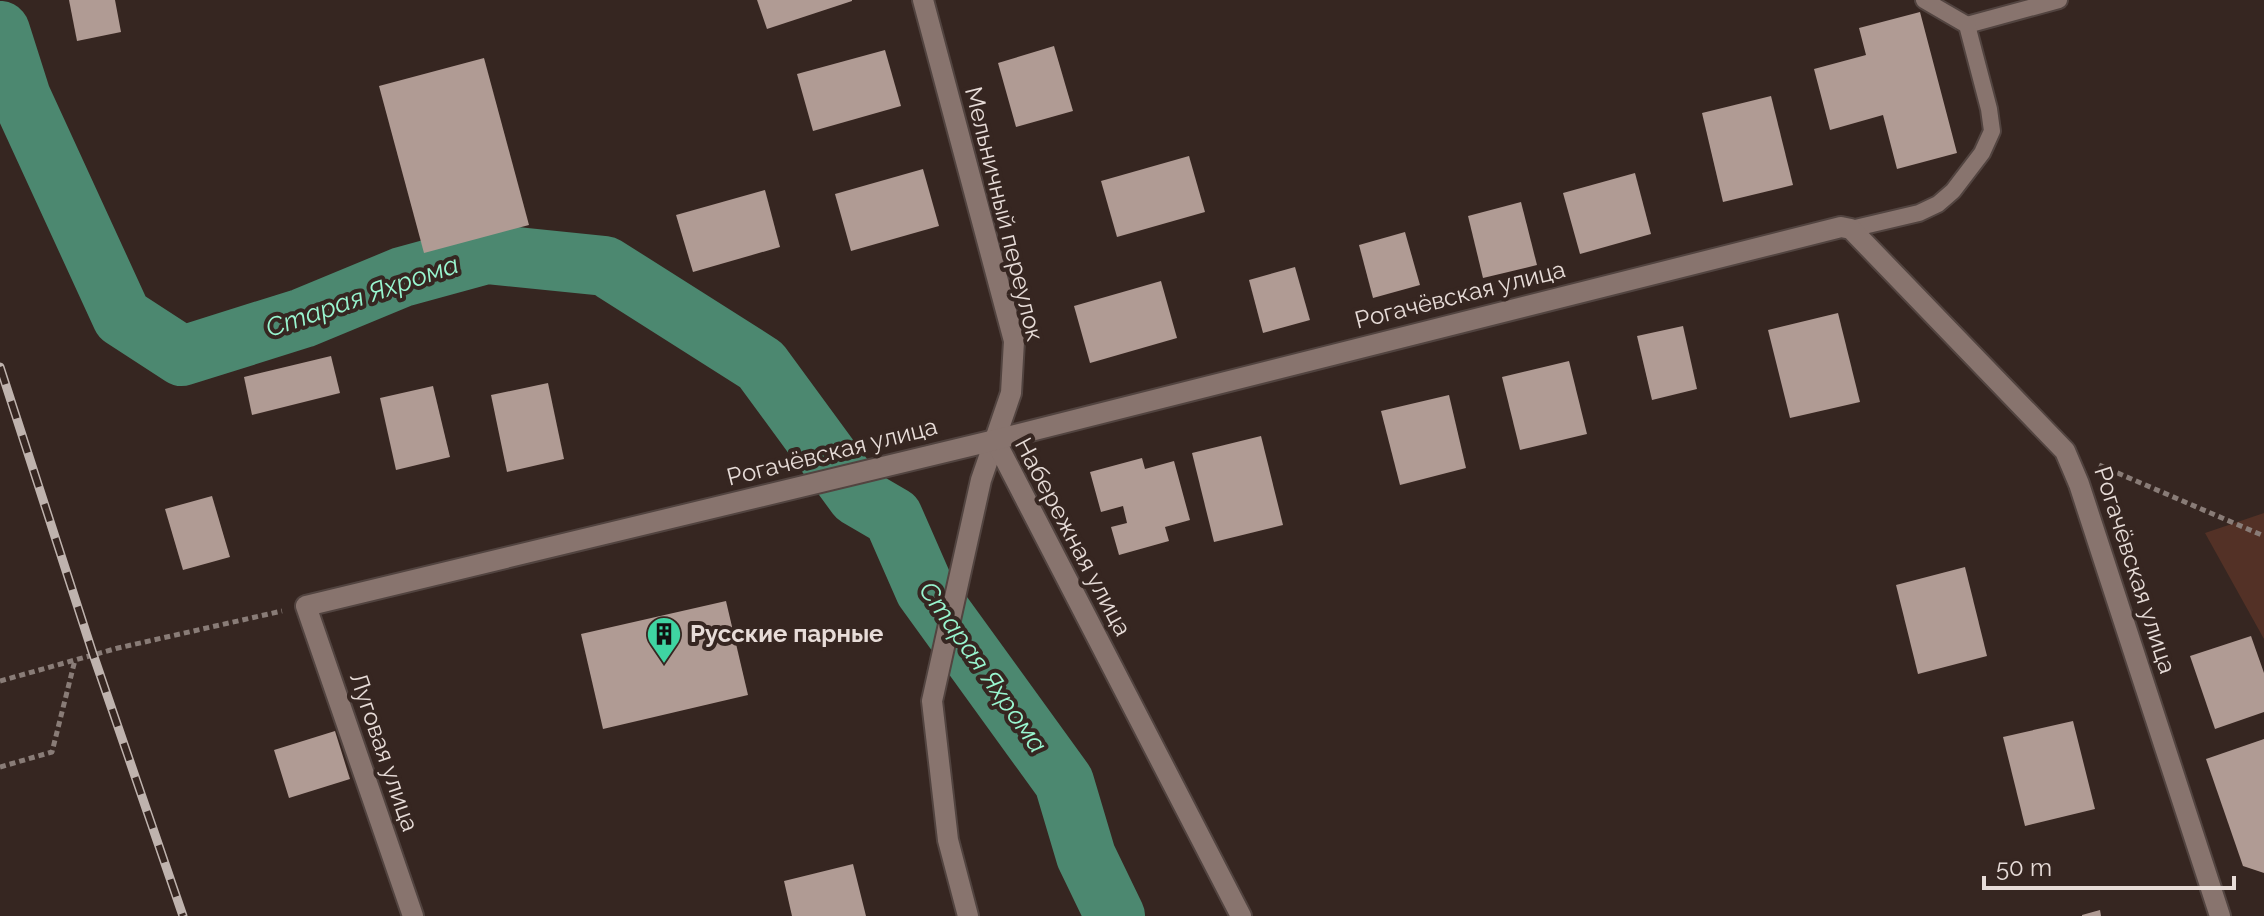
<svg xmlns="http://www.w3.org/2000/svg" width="2264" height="916" font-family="Raleway,sans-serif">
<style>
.green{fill:#533126}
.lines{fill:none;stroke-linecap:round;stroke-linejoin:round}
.river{stroke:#4c8870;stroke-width:60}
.building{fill:#b09b94}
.service-casing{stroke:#524440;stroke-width:20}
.minor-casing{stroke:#524440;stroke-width:24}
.path{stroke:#897c77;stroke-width:5;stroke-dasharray:6 4;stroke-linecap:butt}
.service{stroke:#88746e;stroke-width:16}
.minor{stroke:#88746e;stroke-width:20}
.rail-casing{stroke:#bfb3ae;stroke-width:9}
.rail{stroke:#362621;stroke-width:6;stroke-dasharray:18;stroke-linecap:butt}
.labels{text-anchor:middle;stroke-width:8;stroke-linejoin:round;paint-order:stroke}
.street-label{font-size:24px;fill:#e7dcd8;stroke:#362621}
.poi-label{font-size:24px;font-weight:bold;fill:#e7dcd8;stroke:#362621;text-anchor:start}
.water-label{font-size:26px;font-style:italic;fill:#99f6d0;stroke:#362621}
</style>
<rect width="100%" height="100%" fill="#362621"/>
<path class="green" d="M2264 513V639L2205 533Z"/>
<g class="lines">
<path class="river" d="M0 31 21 97 122 317 182 356 303 318 402 277 486 254 605 266 761 365 857 496 893 517 925 590 1064 782 1086 856 1115 916"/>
</g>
<g class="building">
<path d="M69 0H115L121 32 77 41Z"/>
<path d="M757 0H852V1L767 29Z"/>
<path d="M1920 12 1957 153 1897 169 1883 115 1830 130 1814 69 1866 55 1859 28Z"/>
<path d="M1054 46 1073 111 1016 127 998 63Z"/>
<path d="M885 50 901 106 813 131 797 74Z"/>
<path d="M484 58 529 225 424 253 379 86Z"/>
<path d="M1771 96 1793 185 1723 202 1702 113Z"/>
<path d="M1189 156 1205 212 1117 237 1101 181Z"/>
<path d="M923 169 939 226 851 251 835 194Z"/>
<path d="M1635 173 1651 234 1580 254 1563 193Z"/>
<path d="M765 190 780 247 693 272 676 215Z"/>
<path d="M1521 202 1537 265 1483 278 1468 216Z"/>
<path d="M1405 232 1420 285 1373 298 1359 245Z"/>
<path d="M1295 267 1310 320 1263 333 1249 280Z"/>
<path d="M1161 281 1177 338 1090 363 1074 306Z"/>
<path d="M1838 313 1860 402 1790 418 1768 330Z"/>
<path d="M1683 326 1697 389 1652 400 1637 336Z"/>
<path d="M331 356 340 393 252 415 244 377Z"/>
<path d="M1569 361 1587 434 1520 450 1502 377Z"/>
<path d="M548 383 564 459 507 472 491 395Z"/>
<path d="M433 386 450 457 396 470 380 398Z"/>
<path d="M1449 395 1466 468 1400 485 1381 411Z"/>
<path d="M1261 436 1283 525 1214 542 1192 453Z"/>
<path d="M1142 458 1145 469 1174 461 1190 520 1165 527 1169 541 1119 555 1111 527 1127 523 1123 506 1101 512 1090 472Z"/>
<path d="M212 496 230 557 183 570 165 509Z"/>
<path d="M1965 567 1987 656 1918 674 1896 585Z"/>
<path d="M726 601 748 695 603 729 581 634Z"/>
<path d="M2251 636 2264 673V712L2215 729 2190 656Z"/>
<path d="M2073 721 2095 809 2025 826 2003 737Z"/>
<path d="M335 731 350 779 289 798 274 750Z"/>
<path d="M2264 739V873L2243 866 2206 759Z"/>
<path d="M853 864 866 916H792L784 881Z"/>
<path d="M2100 910 2101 916H2082V915Z"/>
</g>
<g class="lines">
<g class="service-casing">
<g id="service">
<path d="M1967 25 2059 0"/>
<path d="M1851 229 1919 213 1938 204 1953 191 1982 153 1992 131 1989 109 1967 25 1924 0"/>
</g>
</g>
<g class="minor-casing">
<g id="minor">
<path d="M923 0 1014 341 1011 393 981 480 932 701 948 840 968 916"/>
<path d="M995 440 1241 916"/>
<path d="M413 916 306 606 995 440 1841 227 1851 229 2065 451 2079 484 2220 916"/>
</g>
</g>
<g class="path">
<path d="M2099 465 2264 536"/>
<path d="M0 681 118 648 282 611"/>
<path d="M0 767 52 752 75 660"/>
</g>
<use href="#service" class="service"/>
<use href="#minor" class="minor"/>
<g class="rail-casing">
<path id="rail" d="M0 367 93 654 183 916"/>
</g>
<use href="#rail" class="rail"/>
</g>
<defs>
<g id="building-pin" transform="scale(1.8)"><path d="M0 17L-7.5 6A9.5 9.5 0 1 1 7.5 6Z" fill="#3fd4a2" stroke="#362621"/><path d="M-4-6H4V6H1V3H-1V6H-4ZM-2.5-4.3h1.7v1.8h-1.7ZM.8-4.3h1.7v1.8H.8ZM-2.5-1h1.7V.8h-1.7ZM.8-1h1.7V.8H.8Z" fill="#111"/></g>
</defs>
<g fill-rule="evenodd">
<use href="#building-pin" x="664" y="634"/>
</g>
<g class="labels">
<g class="street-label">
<text transform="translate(1004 214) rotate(76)" y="8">Мельничный переулок</text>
<text transform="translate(1460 295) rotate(-14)" y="8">Рогачёвская улица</text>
<text transform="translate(832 452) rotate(-14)" y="8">Рогачёвская улица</text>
<text transform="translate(1073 537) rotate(62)" y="8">Набережная улица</text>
<text transform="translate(2135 570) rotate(72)" y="8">Рогачёвская улица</text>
<text transform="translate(384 752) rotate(71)" y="8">Луговая улица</text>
</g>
<g class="poi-label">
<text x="690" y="642">Русские парные</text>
</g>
<g class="water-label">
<text transform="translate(362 296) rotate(-19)" y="9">Старая Яхрома</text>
<text transform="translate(983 667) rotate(55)" y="9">Старая Яхрома</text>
</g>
</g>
<path d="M1984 876v12h250v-12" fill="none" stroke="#e7dcd8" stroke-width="4"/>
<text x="1996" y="876" font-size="24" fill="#e7dcd8" stroke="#362621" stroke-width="6" paint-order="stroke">50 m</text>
</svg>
